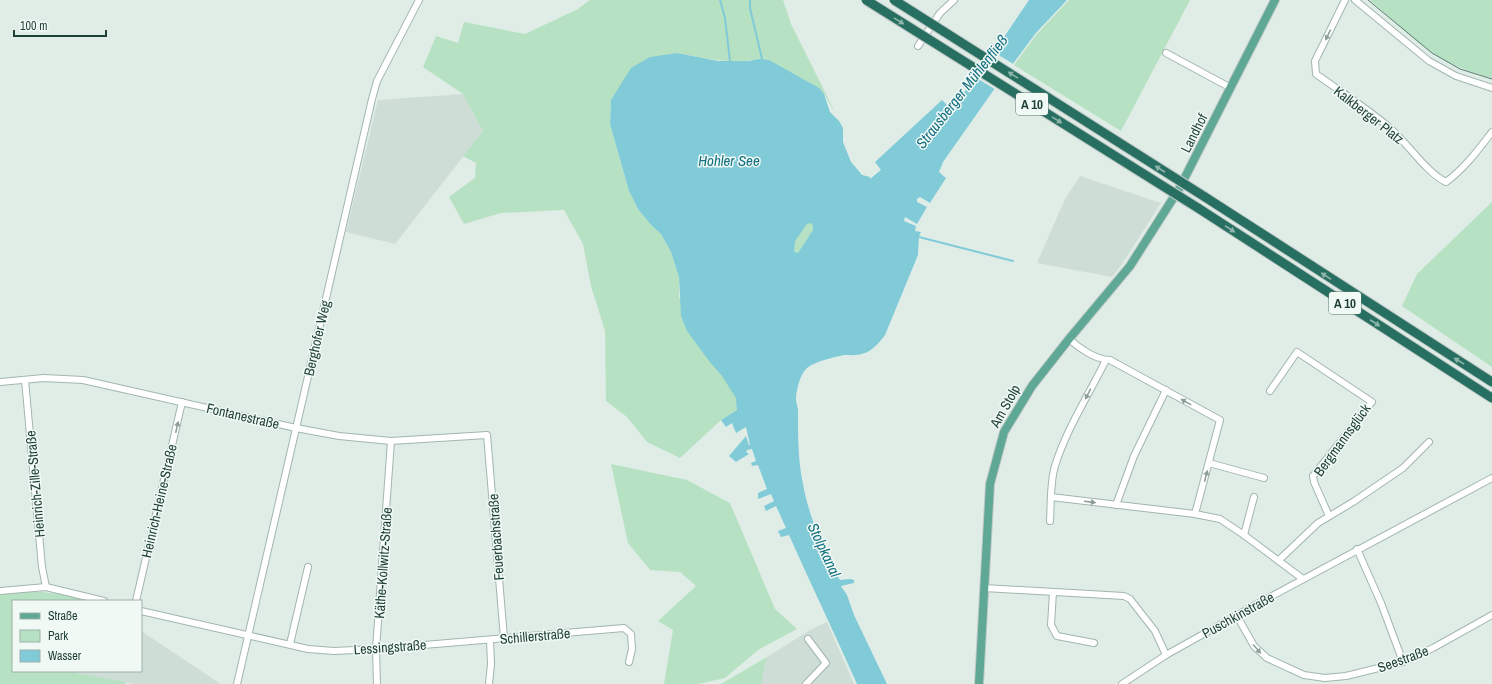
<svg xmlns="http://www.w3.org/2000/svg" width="1492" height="684" font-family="'Archivo Narrow',sans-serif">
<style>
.built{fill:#ceddd6}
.green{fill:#b6e1c2}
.water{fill:#81cbd9;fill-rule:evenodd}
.pier{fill:#e0ede7}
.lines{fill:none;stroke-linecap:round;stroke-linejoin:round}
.stream{stroke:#81cbd9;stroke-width:2}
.minor-casing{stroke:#a2b5af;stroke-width:8}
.major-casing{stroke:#c0c9c7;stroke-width:10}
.highway-casing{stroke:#c0c9c7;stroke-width:11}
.minor{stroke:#fff;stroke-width:6}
.major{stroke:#5fa895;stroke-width:8}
.highway{stroke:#276f60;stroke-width:9}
.tram{stroke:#597b72;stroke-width:1}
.highway-bridge-casing{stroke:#c0c9c7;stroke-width:11;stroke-linecap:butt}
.highway-bridge{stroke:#276f60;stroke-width:9}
.oneway{fill:#8cb4aa}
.oneway2{fill:#8e9f9b}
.labels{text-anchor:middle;stroke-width:3;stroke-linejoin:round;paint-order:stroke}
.shield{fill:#f1f9f5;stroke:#5d7770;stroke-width:1}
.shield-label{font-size:13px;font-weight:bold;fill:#1e3f37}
.street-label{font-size:14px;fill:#1e3f37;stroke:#f1f9f5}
.water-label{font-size:15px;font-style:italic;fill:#126f82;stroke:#f1f9f5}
</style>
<rect width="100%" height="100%" fill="#e0ede7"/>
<g class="built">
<path d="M463 94 483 131 395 244 346 232 378 100Z"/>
<path d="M1080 176 1161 203 1122 264 1112 277 1037 263 1065 199Z"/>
<path d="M827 622 854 684H761L767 657 810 630Z"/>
<path d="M141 631 221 684H133L75 673 76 671H141Z"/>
</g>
<g class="green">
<path d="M590 0H783L791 24 836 114 824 94 759 59C731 65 704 58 677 53L621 85 611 100 610 124 629 191 638 209 651 225 661 234 671 252 679 277V297L699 347 722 376 736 318 851 162 862 175 869 177 737 410 721 420 680 458 647 442 627 417 606 401 605 331 591 286 583 244 564 210 501 213 464 224 449 197 475 178 476 163 463 156 483 131 463 94 423 67 436 36 458 43 464 22 525 34 578 9Z"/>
<path d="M1069 0H1190L1121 131 1014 65 1036 35Z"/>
<path d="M1370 0H1492V78C1474 73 1453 66 1437 56 1413 40 1392 19 1370 0Z"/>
<path d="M1492 202V367L1402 306 1417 274Z"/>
<path d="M611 464 687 480 730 503 775 609 797 629 758 650 725 678 698 684H664L673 630 658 621 696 586 680 572 650 570 628 543Z"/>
<path d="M16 591C42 591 66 594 92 601H13V671H76V673L125 682V684H0V593Z"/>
<path d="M767 657 761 684H721Z"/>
</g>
<path class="water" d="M1029 0H1067L1035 34 993 91 943 162 939 172 946 178 930 203 920 197 917 199V202L927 207 917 224 905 217 904 221 916 226 915 231 921 232 919 236 918 255 885 335C880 342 873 350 865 353 858 356 851 355 844 355 834 357 814 362 807 368 800 374 796 391 796 399 796 403 798 407 798 411 798 436 798 460 803 484 808 513 824 555 840 580L850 579 854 580V583L841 586 847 595 854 615 887 684H857C835 634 811 585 789 535L781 537 778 531 786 528 776 506 766 511 764 506 774 501 771 494 758 499V493L767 489 758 465 752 466 751 463 756 461 752 449 747 450 746 452 749 454 736 462 729 456 746 436 749 445H750L746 427 736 433 732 423 726 427 721 420 737 410 736 398 722 376 709 361 687 331 681 316 679 277 671 252 661 234 651 225 638 209 629 191 610 124 611 100 631 68 650 57 677 53 718 61H748L759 59 769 60 819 88 824 94 830 112 839 121 843 128V142L851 162 862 175 870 177V179L881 170 875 162 942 100 950 108 975 80ZM811 223 813 225V230L798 253 794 252 795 241 807 224Z"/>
<path class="pier" d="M992 51 1015 65 996 90 975 77Z"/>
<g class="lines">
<g class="stream">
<path d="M720 0 725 18 730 61"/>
<path d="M750 0V8L762 59"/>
<path d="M919 237 1013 261"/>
</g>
<g class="minor-casing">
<g id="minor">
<path d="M1345 0 1315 61 1316 74C1341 92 1367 108 1391 129 1407 143 1428 174 1446 182 1465 168 1478 150 1492 132"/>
<path d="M1355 0 1429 61 1456 76 1492 88"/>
<path d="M918 46 940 13 954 0"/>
<path d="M1166 53 1231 88"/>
<path d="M1069 339C1079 348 1096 360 1110 360L1220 420 1195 514"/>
<path d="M25 380 42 567 46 587"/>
<path d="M0 382 44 378 83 380 296 428 339 436 391 441 487 435 504 638"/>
<path d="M1270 391 1297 352 1372 402 1313 476 1314 482 1329 516"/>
<path d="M1209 463 1264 478"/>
<path d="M1051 497 1195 514 1220 519 1244 535 1303 579"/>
<path d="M1116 505 1134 456 1166 390"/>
<path d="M1050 521C1051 504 1050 482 1055 466 1066 430 1089 394 1106 360"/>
<path d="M1244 535 1254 497"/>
<path d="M1357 549 1381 603 1403 662"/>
<path d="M1279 560 1318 523 1353 502 1403 468 1429 442"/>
<path d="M984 588 1124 596 1130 599 1155 631 1166 655"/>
<path d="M0 591 46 587 104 601"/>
<path d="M1053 592 1051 625 1057 636 1094 643"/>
<path d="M136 601 182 402"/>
<path d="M141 611 308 649 334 651 376 649 624 628 631 634 632 649 629 662"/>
<path d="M1237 616 1254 646 1267 658 1304 675 1325 678 1346 676 1403 662 1433 648 1492 615"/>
<path d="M290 644 308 567"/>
<path d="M237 684 372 99 377 81 419 0"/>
<path d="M377 684 376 649 391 441"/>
<path d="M489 684 491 664 490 640"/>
<path d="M806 684 826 663 808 639"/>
<path d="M1122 684 1166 655 1257 604 1492 478"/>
</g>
</g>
<g class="major-casing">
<path id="major" d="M979 684 990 484 1004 432 1032 386 1069 339 1130 266 1179 189 1275 0"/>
</g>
<g class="highway-casing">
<g id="highway">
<path d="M1205 197 1492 382"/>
<path d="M1198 208 1492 398"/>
</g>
</g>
<use href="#minor" class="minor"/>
<use href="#major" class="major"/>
<use href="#highway" class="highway"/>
<path class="tram" d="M1368 0 1432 53 1460 69 1492 79"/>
<g class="highway-bridge-casing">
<g id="highway-bridge">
<path d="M866 0 1198 208"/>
<path d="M894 0 1205 197"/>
</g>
</g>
<use href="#highway-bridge" class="highway-bridge"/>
</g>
<defs><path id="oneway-solid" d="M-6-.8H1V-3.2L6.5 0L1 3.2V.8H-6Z"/></defs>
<g class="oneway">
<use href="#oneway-solid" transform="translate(899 21) rotate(32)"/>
<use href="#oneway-solid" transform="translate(1013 75) rotate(-148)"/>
<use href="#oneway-solid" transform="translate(1057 120) rotate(32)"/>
<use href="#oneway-solid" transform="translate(1160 169) rotate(-147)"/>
<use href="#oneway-solid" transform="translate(1230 229) rotate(33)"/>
<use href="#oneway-solid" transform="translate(1326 276) rotate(-147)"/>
<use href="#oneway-solid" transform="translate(1375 323) rotate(33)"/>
<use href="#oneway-solid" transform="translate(1459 361) rotate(-148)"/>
</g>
<g class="oneway2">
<use href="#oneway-solid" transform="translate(1328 35) rotate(116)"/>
<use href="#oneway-solid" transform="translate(1088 394) rotate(118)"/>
<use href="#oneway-solid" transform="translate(1186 402) rotate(-151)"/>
<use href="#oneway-solid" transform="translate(177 427) rotate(-77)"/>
<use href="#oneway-solid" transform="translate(1206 476) rotate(-75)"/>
<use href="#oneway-solid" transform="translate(1090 502) rotate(7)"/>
<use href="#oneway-solid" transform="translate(1257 649) rotate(49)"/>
</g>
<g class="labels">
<g class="shield">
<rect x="1016" y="93" width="32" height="22" rx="3"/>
<rect x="1329" y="292" width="32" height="22" rx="3"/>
</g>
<g class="shield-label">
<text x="1032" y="109">A 10</text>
<text x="1345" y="308">A 10</text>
</g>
<g class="street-label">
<text transform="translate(1369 115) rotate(38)" y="5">Kalkberger Platz</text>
<text transform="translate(1194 133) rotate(-63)" y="5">Landhof</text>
<text transform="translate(317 338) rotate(-77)" y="5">Berghofer Weg</text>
<text transform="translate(1005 406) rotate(-61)" y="5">Am Stolp</text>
<text transform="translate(243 416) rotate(13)" y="5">Fontanestraße</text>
<text transform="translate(1342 440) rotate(-54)" y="5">Bergmannsglück</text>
<text transform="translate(35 484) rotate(-95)" y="5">Heinrich-Zille-Straße</text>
<text transform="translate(159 501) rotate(-77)" y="5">Heinrich-Heine-Straße</text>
<text transform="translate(496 537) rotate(-94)" y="5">Feuerbachstraße</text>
<text transform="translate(383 563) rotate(-86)" y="5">Käthe-Kollwitz-Straße</text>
<text transform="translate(1238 615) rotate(-29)" y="5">Puschkinstraße</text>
<text transform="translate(535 636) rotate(-5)" y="5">Schillerstraße</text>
<text transform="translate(390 647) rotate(-4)" y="5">Lessingstraße</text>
<text transform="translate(1403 659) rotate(-20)" y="5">Seestraße</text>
</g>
<g class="water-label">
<text transform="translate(962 92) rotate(-52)" y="5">Strausberger Mühlenfließ</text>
<text x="729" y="166">Hohler See</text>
<text transform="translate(824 550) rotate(65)" y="5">Stolpkanal</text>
</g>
</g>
<rect x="12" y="600" width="130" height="72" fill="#f1f9f5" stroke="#9dafa9"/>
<rect x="20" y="613" width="20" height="6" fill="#5fa895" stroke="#9dafa9"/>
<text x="48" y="620" font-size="12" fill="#1e3f37">Straße</text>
<rect x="20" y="630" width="20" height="12" fill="#b6e1c2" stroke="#9dafa9"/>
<text x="48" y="640" font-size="12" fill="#1e3f37">Park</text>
<rect x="20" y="650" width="20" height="12" fill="#81cbd9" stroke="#9dafa9"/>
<text x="48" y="660" font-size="12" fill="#1e3f37">Wasser</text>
<path d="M14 30v6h92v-6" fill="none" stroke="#1e3f37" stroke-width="2"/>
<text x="20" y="30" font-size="12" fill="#1e3f37" stroke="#f1f9f5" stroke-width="3" paint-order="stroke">100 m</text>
</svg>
